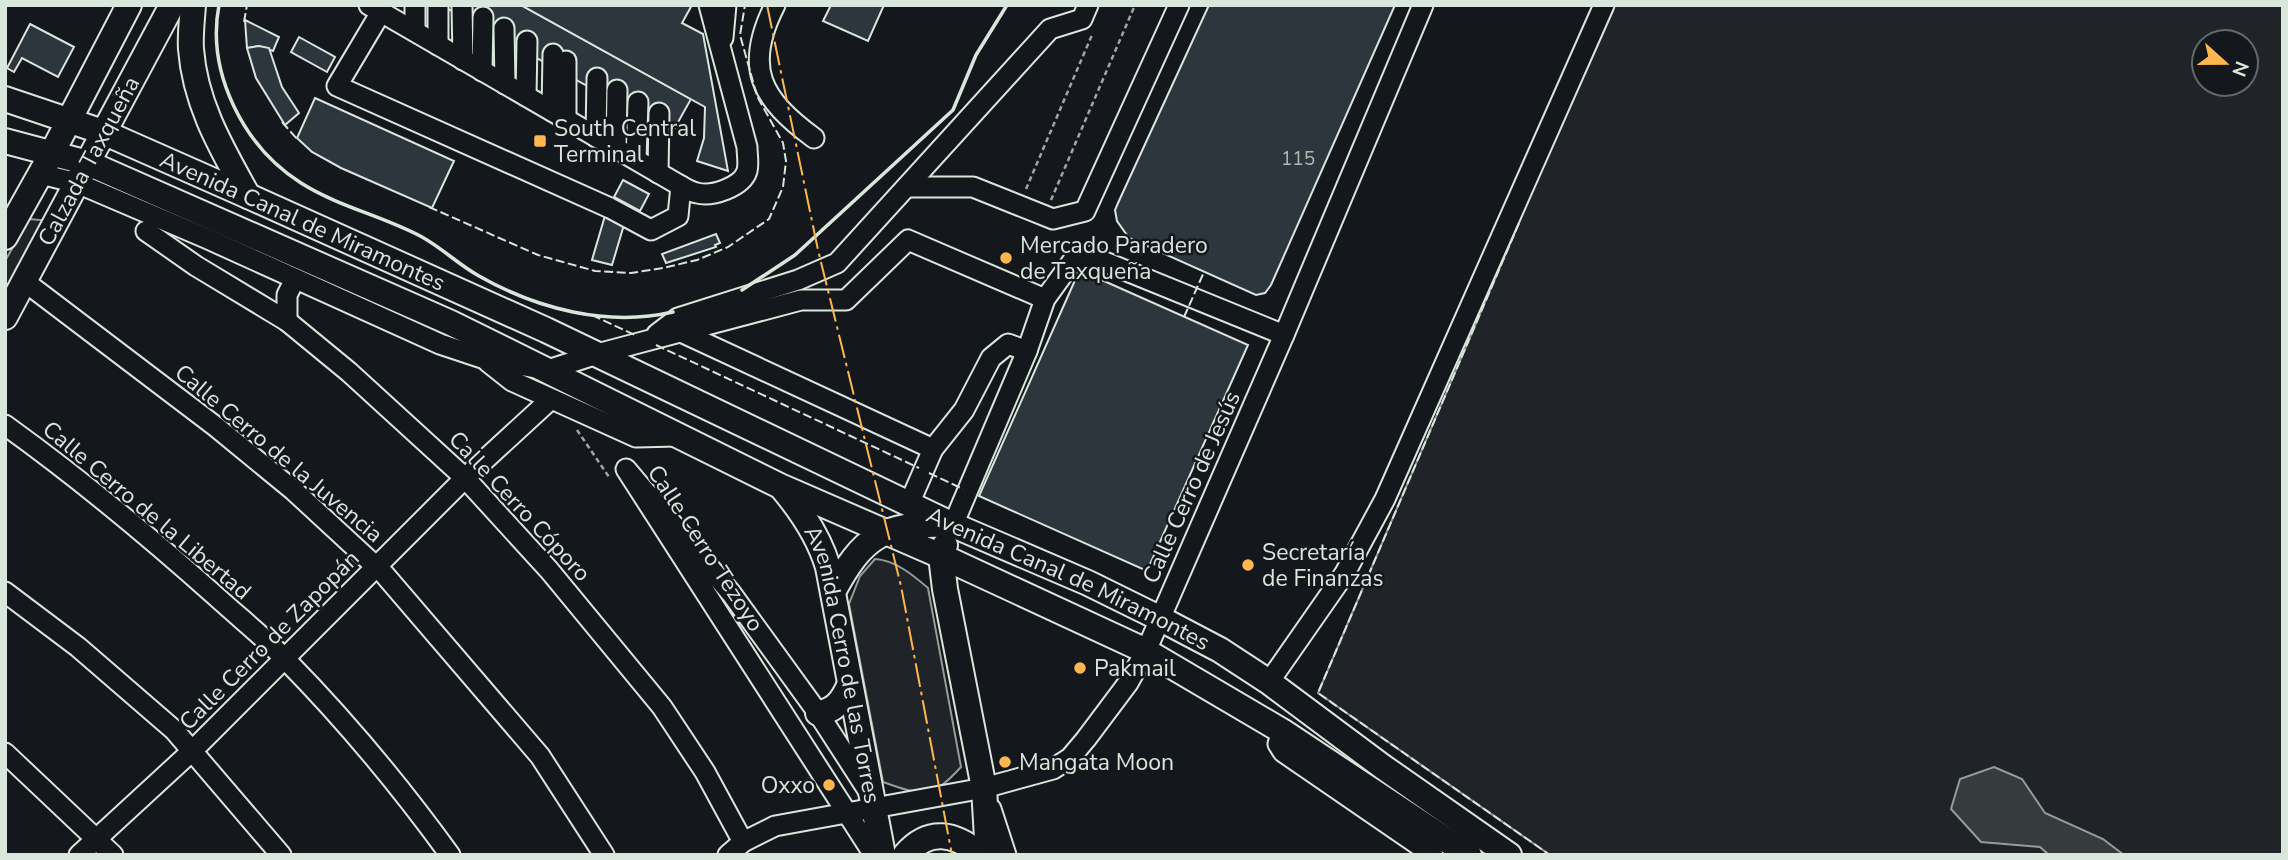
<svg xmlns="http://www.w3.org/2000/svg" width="2288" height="860" font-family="'Nunito Sans',sans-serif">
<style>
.green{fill:#202428;stroke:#939e99;stroke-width:2;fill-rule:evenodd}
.water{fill:#363b3e;stroke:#939e99;stroke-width:2}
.building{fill:#2c363c;stroke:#d8e6dc;stroke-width:2}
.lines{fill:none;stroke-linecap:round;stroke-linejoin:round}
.minor-casing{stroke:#d8e6dc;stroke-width:23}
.major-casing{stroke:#d8e6dc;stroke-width:28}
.path{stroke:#9da8a2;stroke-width:2.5;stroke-dasharray:5 3.5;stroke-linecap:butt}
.minor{stroke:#14181c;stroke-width:19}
.major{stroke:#14181c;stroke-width:24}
.fence{stroke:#d8e6dc;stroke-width:2;stroke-dasharray:9 3.5;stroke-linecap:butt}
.wall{stroke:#d8e6dc;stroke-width:3.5}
.power{stroke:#ffb74d;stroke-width:2;stroke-dasharray:24 5 3.5 5;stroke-linecap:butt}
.poi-dot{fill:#ffb74d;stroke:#14181c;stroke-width:2.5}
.labels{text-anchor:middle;stroke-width:5;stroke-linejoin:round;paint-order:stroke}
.number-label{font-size:19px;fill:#adbab4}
.poi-label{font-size:23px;fill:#d8e6dc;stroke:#14181c;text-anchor:start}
.street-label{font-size:23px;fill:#d8e6dc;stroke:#14181c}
</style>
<rect width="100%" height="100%" fill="#14181c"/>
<g class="green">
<path d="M1612 5H2283V855H1550L1318 693ZM2204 42H2246V84H2204Z"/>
<path d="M29 219 52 221 5 305V261Z"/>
<path d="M875 559C895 560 913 575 928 588L961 767C932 799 922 796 883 782L849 604 860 576Z"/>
</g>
<path class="water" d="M1994 767 2022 779 2045 813 2103 839 2124 855H2049L2040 847 1981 842 1951 809 1960 779Z"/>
<g class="building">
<path d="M441 5H521L691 99 672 133Z"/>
<path d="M521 5H692L682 23 703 34 728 171 697 161 704 138 705 107Z"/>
<path d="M831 5H884L868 41 823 21Z"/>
<path d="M1209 5H1395L1271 285 1265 293 1256 295 1129 238 1117 221 1115 210 1118 203Z"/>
<path d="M245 20 279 37 273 51 259 46 247 48Z"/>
<path d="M30 24 74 47 58 77 22 58 14 72 7 68Z"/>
<path d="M299 37 335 57 327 72 291 52Z"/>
<path d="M259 46 269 48 282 87 299 113 285 125 256 78 247 48Z"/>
<path d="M315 98 454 161 432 208 341 168 312 152 297 138Z"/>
<path d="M623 180 649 194 640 211 614 197Z"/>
<path d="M609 202 629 208 612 265 592 260Z"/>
<path d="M716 234 720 243 715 245 716 247 666 263 662 254Z"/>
<path d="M1095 277 1248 345 1147 571 979 496 1076 278Z"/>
</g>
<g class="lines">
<g class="minor-casing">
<g id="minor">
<path d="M369 5 681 186C686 189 692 192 697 193 712 197 742 187 747 171 749 164 747 154 747 147L709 5"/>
<path d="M380 5 381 12 337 86 610 208 651 230 678 216 681 186"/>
<path d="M415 5V31"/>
<path d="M462 5 463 60"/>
<path d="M775 5C743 68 761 99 814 138"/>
<path d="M504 28 505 84"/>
<path d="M723 38 726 5"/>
<path d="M438 45V5"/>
<path d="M482 71 483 17"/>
<path d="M526 96 527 41"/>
<path d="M552 111 553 54"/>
<path d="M566 120V61"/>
<path d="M596 137 597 78"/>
<path d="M616 149 617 90"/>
<path d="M636 159 638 102"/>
<path d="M658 173 659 113"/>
<path d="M41 174 77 183 208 239 440 344 485 359 548 370 597 354 801 300H846L908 240 1045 299"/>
<path d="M908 187H973L1053 219 1085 211 1179 5"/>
<path d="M146 231 196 266 287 321 349 372 465 478 549 570 662 707 705 772 743 842"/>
<path d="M24 281 215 426 293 490 384 574 540 756 604 855"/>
<path d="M287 321V295L295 279"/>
<path d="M681 332 933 449"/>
<path d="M657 334 678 318 798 280 837 263 1050 29 1082 19 1088 5"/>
<path d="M488 362 512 381 636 437 677 436"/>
<path d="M5 425C80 479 151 538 219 599 241 619 265 638 286 660 345 720 400 786 450 855"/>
<path d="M909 504 933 449 964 410 991 358 1008 344 1027 351"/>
<path d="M953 525 1027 351 1045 299 1074 259 1090 256 1284 335"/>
<path d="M5 592 78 647 174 730 281 855"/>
<path d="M1269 682 1345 573 1385 499 1604 5"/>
<path d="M1282 731 1278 744 1283 752 1433 855"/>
<path d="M5 753 113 855"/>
<path d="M869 792 818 713 731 593 626 469 874 855"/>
<path d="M991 809 1006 855"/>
<path d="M79 855 192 751 465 478 551 399"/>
<path d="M728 855 743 842 775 826 984 788 1053 769 1070 758 1086 739 1128 683 1146 651 1284 335 1423 5"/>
</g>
</g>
<g class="major-casing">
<g id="major">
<path d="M193 5C192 20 190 35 191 49 195 104 222 149 248 196"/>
<path id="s1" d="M5 99 103 132 248 196 546 330 953 525 1088 583 1161 619 1220 650 1269 682 1383 767 1509 855"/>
<path d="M5 141 88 163 451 323 780 486 941 556 1146 651 1282 731 1469 855"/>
<path d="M5 237 52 153 129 5"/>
<path id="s2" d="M5 317 172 5"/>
<path id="s3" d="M783 489C803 513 819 537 828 567L883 855"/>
<path d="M945 545 941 556 945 589 984 788 988 855"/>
<path d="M833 592C862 537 883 523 946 525"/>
<path d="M818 713C835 711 842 701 849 686"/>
<path d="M905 855C929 827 955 833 981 855"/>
</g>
</g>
<g class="path">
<path d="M1026 189 1092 35"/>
<path d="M1051 200 1135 5"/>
<path d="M577 430 609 477"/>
</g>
<use href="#minor" class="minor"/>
<use href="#major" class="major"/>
<g class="fence">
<path d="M244 22 247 5"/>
<path d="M282 122 298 140"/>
<path d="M429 207 538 255 595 271 631 273 663 268 697 260 728 247 769 219 783 187 786 161 783 143 757 96 740 35 745 5"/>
<path d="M1519 223 1318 693 1550 855"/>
<path d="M592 315 637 336"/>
<path d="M1184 317 1204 272"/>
<path d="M656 345 919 468"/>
<path d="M929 473 963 489"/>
</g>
<g class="wall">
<path d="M219 5C206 73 244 147 301 183 339 207 383 216 422 237 442 248 459 265 479 276 537 309 607 327 673 312"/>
<path d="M742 290 795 255 953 110 976 55 1007 5"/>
</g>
<path class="power" d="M767 5 818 250 901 586 952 855"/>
</g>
<g class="poi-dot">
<rect x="533" y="134" width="14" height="14" rx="3.5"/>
<circle cx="1006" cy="258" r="7"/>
<circle cx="1248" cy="565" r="7"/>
<circle cx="1080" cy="668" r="7"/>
<circle cx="1005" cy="762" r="7"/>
<circle cx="829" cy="785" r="7"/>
</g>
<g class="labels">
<g class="number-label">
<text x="1298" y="165">115</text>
</g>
<g class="poi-label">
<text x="554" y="136">South Central<tspan x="554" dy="26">Terminal</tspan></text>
<text x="1020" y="253">Mercado Paradero<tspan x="1020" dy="26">de Taxqueña</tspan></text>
<text x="1262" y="560">Secretaría<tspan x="1262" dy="26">de Finanzas</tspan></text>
<text x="1094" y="676">Pakmail</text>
<text x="1019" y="770">Mangata Moon</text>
<text x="815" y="793" text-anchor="end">Oxxo</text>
</g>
<g class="street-label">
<text dy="8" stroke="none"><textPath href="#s2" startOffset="177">Calzada Taxqueña</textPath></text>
<text dy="8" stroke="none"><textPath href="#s1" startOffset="322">Avenida Canal de Miramontes</textPath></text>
<text transform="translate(279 453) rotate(40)" y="8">Calle Cerro de la Juvencia</text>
<text transform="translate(1191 487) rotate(-66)" y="8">Calle Cerro de Jesús</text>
<text transform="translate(520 506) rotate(47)" y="8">Calle Cerro Cóporo</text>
<text transform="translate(147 510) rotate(40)" y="8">Calle Cerro de la Libertad</text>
<text transform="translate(706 548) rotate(57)" y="8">Calle Cerro Tezoyo</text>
<text dy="8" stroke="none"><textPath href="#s1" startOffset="1167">Avenida Canal de Miramontes</textPath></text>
<text transform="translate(269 640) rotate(-45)" y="8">Calle Cerro de Zapopán</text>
<text dy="8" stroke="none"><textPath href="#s3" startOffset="189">Avenida Cerro de las Torres</textPath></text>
</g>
</g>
<rect width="2288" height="860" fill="none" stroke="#d8e6dc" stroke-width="14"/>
<g transform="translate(2225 63) rotate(111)"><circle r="33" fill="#14181c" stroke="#626a69" stroke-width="2"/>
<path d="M0-5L12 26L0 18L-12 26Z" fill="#ffb74d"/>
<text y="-10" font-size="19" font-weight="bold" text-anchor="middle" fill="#d8e6dc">N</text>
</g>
</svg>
